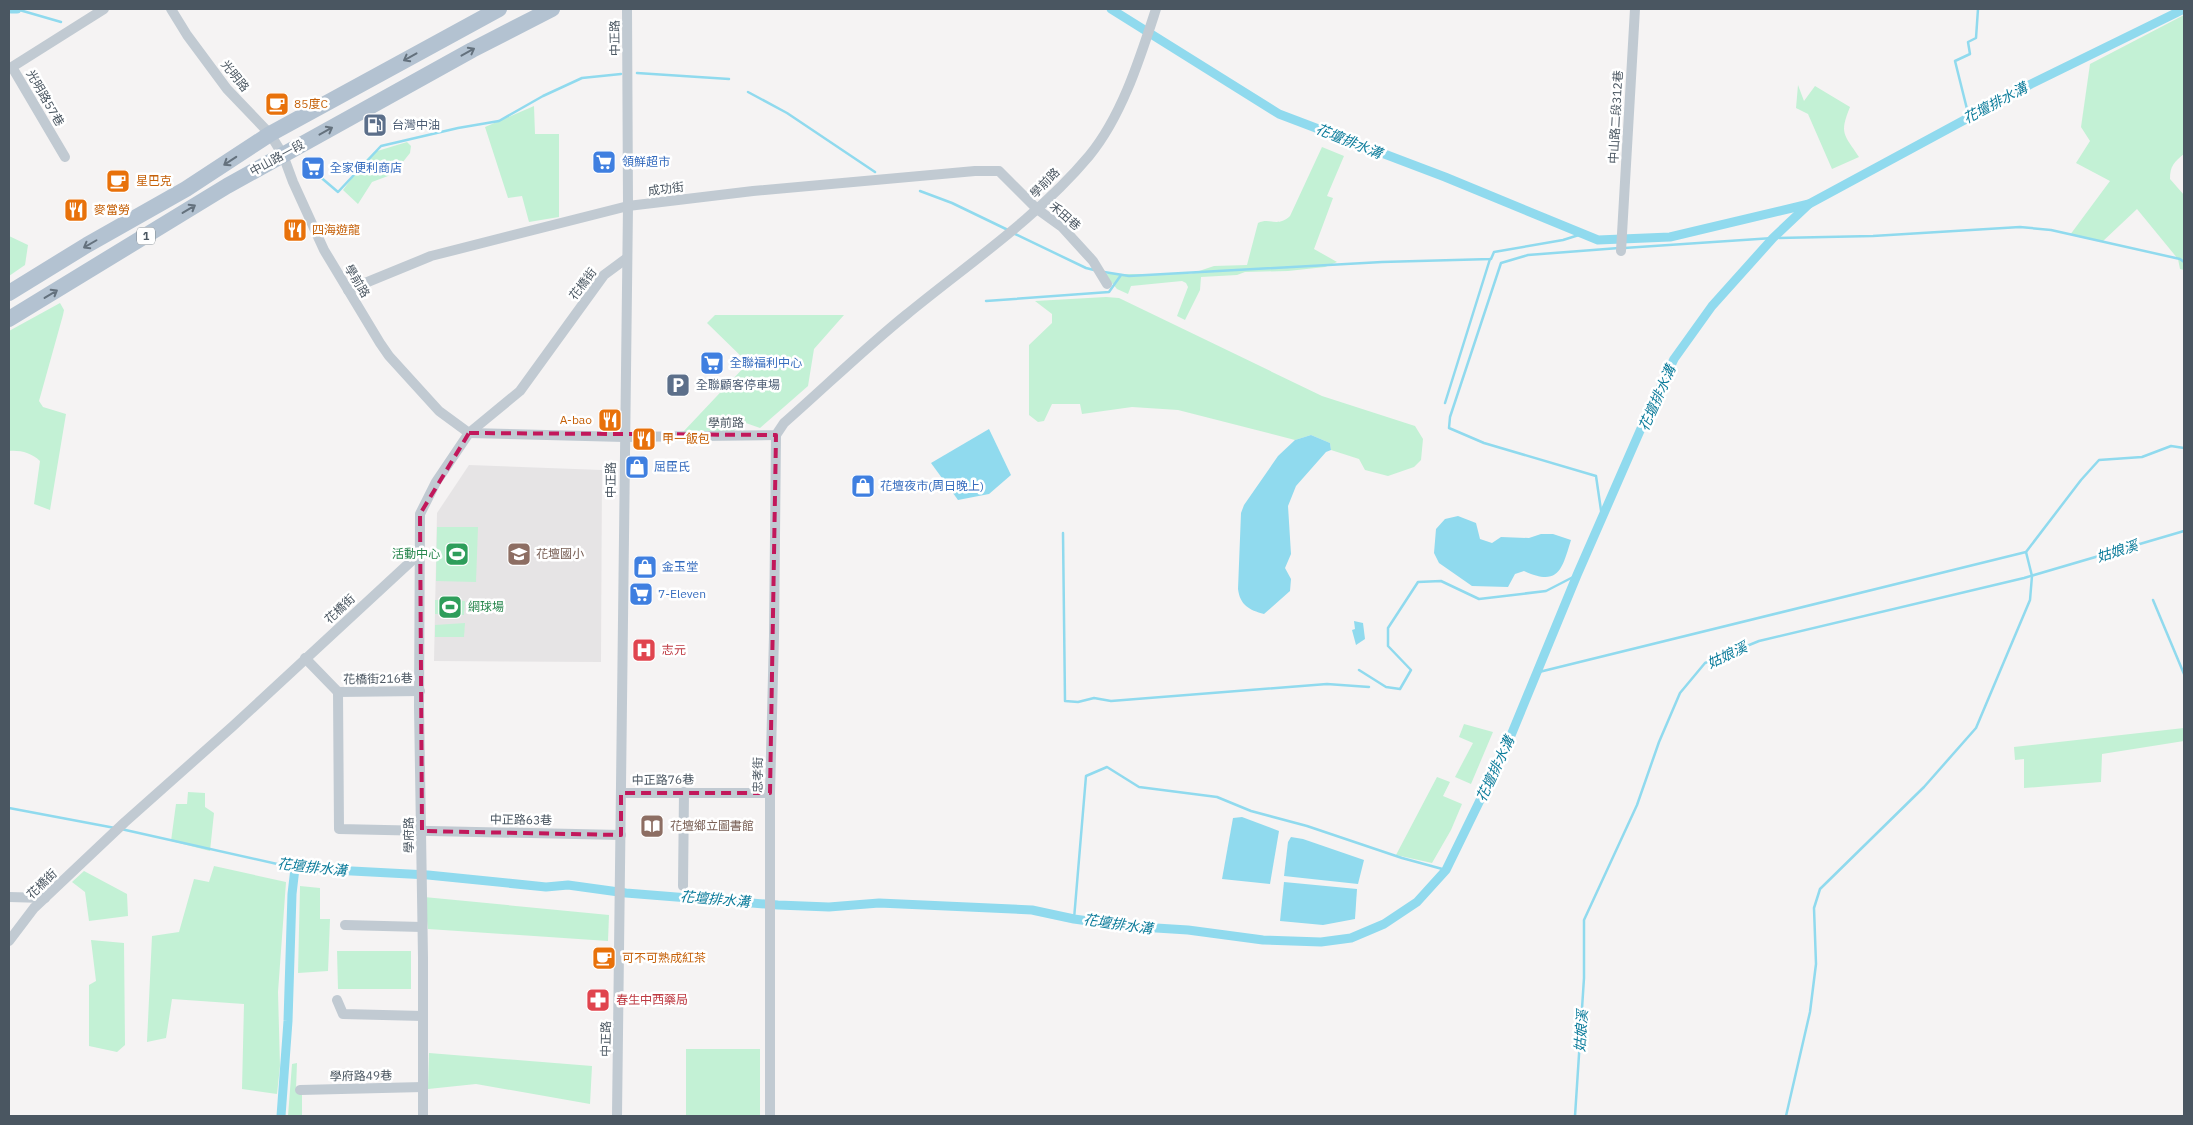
<svg xmlns="http://www.w3.org/2000/svg" width="2193" height="1125" font-family="'IBM Plex Sans','Noto Sans TC',sans-serif">
<style>
.education{fill:#e6e4e5}
.green{fill:#c3f1d5}
.water{fill:#90daee}
.lines{fill:none;stroke-linecap:round;stroke-linejoin:round}
.stream{stroke:#90daee;stroke-width:2.5}
.canal{stroke:#90daee;stroke-width:9}
.street{stroke:#c1cad2;stroke-width:10}
.primary{stroke:#b3c2d1;stroke-width:16}
.oneway{stroke:#64717d}
.marked{fill:none;stroke:#c2185b;stroke-width:4;stroke-dasharray:10 6;stroke-linejoin:round}
.labels{text-anchor:middle;stroke-width:5;stroke-linejoin:round;paint-order:stroke}
.shield{fill:#fff;stroke:#808990;stroke-width:1}
.shield-label{font-size:11px;font-weight:bold;fill:#4a5661}
.street-label{font-size:12px;fill:#4a5661;stroke:#fff}
.food-label{font-size:12px;fill:#c56008;stroke:#fff;text-anchor:start}
.service-label{font-size:12px;fill:#4e5e75;stroke:#fff;text-anchor:start}
.shop-label{font-size:12px;fill:#366cbe;stroke:#fff;text-anchor:start}
.leisure-label{font-size:12px;fill:#27864d;stroke:#fff;text-anchor:end}
.education-label{font-size:12px;fill:#785e54;stroke:#fff;text-anchor:start}
.health-label{font-size:12px;fill:#be3a42;stroke:#fff;text-anchor:start}
.water-label{font-size:14px;font-style:italic;fill:#0c7c9b;stroke:#fff}
</style>
<rect width="100%" height="100%" fill="#f5f3f3"/>
<path class="education" d="M469 465 602 470 601 662 434 661 437 513Z"/>
<g class="green">
<path d="M2184 15V154C2174 162 2170 166 2170 179L2184 195V270L2180 269 2178 259 2137 209 2102 242 2070 235 2110 181 2076 163 2090 141 2081 127 2090 64Z"/>
<path d="M1798 85 1804 101 1815 86 1850 107C1839 134 1844 134 1859 157L1832 169 1808 114 1796 108Z"/>
<path d="M534 106 535 134H559V217L529 222 522 196 508 198 485 127Z"/>
<path d="M407 142 411 146 410 153 402 163 388 176 372 182 358 204 343 190 363 163 374 152Z"/>
<path d="M1322 147 1344 156 1327 196 1333 198 1314 249 1337 262 1325 267 1288 271 1245 272 1237 275 1201 277 1200 290 1185 320 1177 316 1188 287 1186 283 1182 281 1131 286 1128 294 1117 289 1104 274H1190L1214 266 1247 265 1258 223C1270 217 1277 228 1290 216Z"/>
<path d="M9 236 28 245 25 265 9 276Z"/>
<path d="M1106 297 1119 298 1322 396 1415 426 1423 439 1421 460 1414 467 1388 476 1365 470 1359 459 1331 450 1330 443 1311 435 1295 440 1178 410 1132 407 1082 414 1080 404H1052L1044 421 1038 422 1029 415V345L1052 323V314L1035 301Z"/>
<path d="M60 303 64 310 63 315 39 401 43 407 66 414 50 510 34 504 40 461C32 453 20 450 9 451V331Z"/>
<path d="M715 315H844L814 349 808 386 760 428 743 422 732 433 683 432 748 363 707 323Z"/>
<path d="M437 527H478L476 582 436 581Z"/>
<path d="M435 600 465 601 464 615 435 614Z"/>
<path d="M465 623 464 637H435V625Z"/>
<path d="M1464 724 1493 732 1471 784 1455 777 1473 743 1459 737Z"/>
<path d="M2184 728V741L2102 754 2101 782 2024 788V759L2015 760 2014 747Z"/>
<path d="M1437 777 1450 782 1443 796 1462 804 1451 830 1432 863 1396 855Z"/>
<path d="M188 792 205 793V807L214 813 210 851 171 841 176 804H187Z"/>
<path d="M214 866 286 882 278 992 280 1066 277 1094 242 1089 244 1004 172 999 166 1038 147 1042 152 936 179 932 194 879 209 882Z"/>
<path d="M84 871 127 894 128 916 89 921 85 892 72 882Z"/>
<path d="M300 886 320 888V919H330L328 971 298 973Z"/>
<path d="M424 897 609 915 608 941 428 929Z"/>
<path d="M91 940 124 943 125 1045 117 1052 89 1046V985L96 981Z"/>
<path d="M337 951H411V989H338Z"/>
<rect x="686" y="1049" width="74" height="67"/>
<path d="M429 1053 592 1066 590 1104 476 1084 428 1089Z"/>
<path d="M297 1063 296 1089 302 1090V1116H288L292 1064Z"/>
</g>
<g class="water">
<path d="M989 429 1011 475 989 494 958 500 931 463Z"/>
<path d="M1311 435 1330 443 1331 450 1326 452 1296 486 1288 506 1291 554 1285 568 1291 579 1290 591 1264 614C1249 610 1240 605 1238 589L1241 513 1244 505 1278 456 1295 440Z"/>
<path d="M1458 516 1476 523 1480 539 1492 543 1501 537 1529 538 1541 534H1553L1571 540C1562 569 1559 587 1524 571L1515 574 1508 587 1472 586 1439 563 1434 553 1436 529 1445 519Z"/>
<path d="M1354 621 1363 623 1365 639 1356 645 1352 630 1355 629Z"/>
<path d="M1242 817 1279 831 1270 884 1222 879 1233 818Z"/>
<path d="M1291 837 1303 839 1364 860 1358 884 1284 876 1288 842Z"/>
<path d="M1284 882 1357 889 1355 919 1323 925 1280 921Z"/>
</g>
<g class="lines">
<g class="stream">
<path d="M16 9 61 22"/>
<path d="M637 73 729 79"/>
<path d="M748 92 787 113 875 172"/>
<path d="M1969 117 1955 61 1970 54 1968 42 1976 38 1978 9"/>
<path d="M318 175 338 192 381 146 458 128 499 121 543 96 582 78 621 74"/>
<path d="M920 191 952 203 1008 230"/>
<path d="M1013 233 1086 268 1094 270"/>
<path d="M1624 248 1773 238 1873 236 2020 227 2051 230 2180 259 2184 262"/>
<path d="M1104 272 1129 276 1382 262 1491 259 1494 252 1563 240 1582 234"/>
<path d="M986 301 1109 292 1121 275"/>
<path d="M1445 403 1490 259"/>
<path d="M1602 517 1596 476 1484 443 1449 428 1450 417 1501 263 1528 255 1619 248"/>
<path d="M1063 533 1065 701 1078 702 1094 698 1111 701 1327 684 1369 687"/>
<path d="M2153 600 2184 674"/>
<path d="M1359 670 1386 687 1400 689 1411 670 1388 646V628L1418 582 1441 581 1479 599 1546 591 1577 575"/>
<path d="M1535 673 2026 552 2081 480 2099 460 2142 457 2171 446 2184 448"/>
<path d="M9 808 115 828"/>
<path d="M121 829 295 868"/>
<path d="M1074 919 1086 776 1107 767 1139 787 1217 797 1251 811 1307 826 1402 858 1446 870"/>
<path d="M1575 1116 1584 978V920L1637 805 1659 742 1680 693 1705 663 1759 641 2024 578 2184 531"/>
<path d="M1786 1116 1810 1012 1816 964 1814 908 1820 889 1924 787 1976 728 2030 600 2032 576 2026 552"/>
</g>
<g class="canal">
<path d="M11 9H17"/>
<path d="M1111 9 1279 114 1445 177 1598 240 1670 237 1809 204 2031 84 2184 9"/>
<path d="M281 1116 288 1021 292 894 295 868 428 875 546 887 568 885 626 893 778 905 829 907 879 903 1032 910 1074 919 1124 926 1188 930 1263 940 1321 942 1351 938 1384 924 1417 902 1446 870 1507 745 1577 575 1643 424 1674 359 1712 306 1773 238 1809 204"/>
</g>
<g class="street">
<path d="M171 9 187 35 227 89 270 134 283 155 293 182 324 250 380 343 389 356 439 411 469 433 624 437 776 435 784 423C825 387 864 349 906 315 968 264 1037 218 1089 156 1122 116 1140 58 1156 9"/>
<path d="M65 157 12 67 104 9"/>
<path d="M1621 251 1635 9"/>
<path d="M348 290 431 256 628 206 753 191 975 171H999L1037 209 1062 227 1093 261 1107 284"/>
<path d="M305 658 338 692"/>
<path d="M338 692 339 829 621 835"/>
<path d="M338 692 420 691"/>
<path d="M621 793H770"/>
<path d="M683 886 684 792"/>
<path d="M9 897 45 898"/>
<path d="M345 925 422 927"/>
<path d="M9 941 34 908 125 822 233 726 419 554"/>
<path d="M337 1000 343 1014 423 1016"/>
<path d="M300 1090 423 1087"/>
<path d="M423 1116V958L419 707 420 514 436 482 469 433 520 391 604 275 627 258"/>
<path d="M617 1116 628 206 627 9"/>
<path d="M770 1116V793L774 636 776 435"/>
</g>
<g class="primary">
<path d="M9 293 87 245 186 189 270 134 499 9"/>
<path d="M9 319 227 186 472 50 552 9"/>
</g>
</g>
<defs><path id="oneway-shaft" d="M-6 0H5M1.5-3L5.5 0L1.5 3" fill="none" stroke-width="1.6" stroke-linecap="round" stroke-linejoin="round" transform="scale(1.25)"/></defs>
<g class="oneway">
<use href="#oneway-shaft" transform="translate(468 52) rotate(-29)"/>
<use href="#oneway-shaft" transform="translate(410 57) rotate(151)"/>
<use href="#oneway-shaft" transform="translate(326 131) rotate(-29)"/>
<use href="#oneway-shaft" transform="translate(230 161) rotate(147)"/>
<use href="#oneway-shaft" transform="translate(189 209) rotate(-31)"/>
<use href="#oneway-shaft" transform="translate(90 244) rotate(150)"/>
<use href="#oneway-shaft" transform="translate(51 294) rotate(-31)"/>
</g>
<path class="marked" d="M469 433 776 435 770 793H621V835L422 831 420 514Z"/>
<defs>
<g id="cafe-square" transform="scale(1.25)"><rect x="-9" y="-9" width="18" height="18" rx="4" fill="#e8710a" stroke="#fff"/><path d="M-5.5-4.5H6V0H3Q3 3.5 0 3.5H-2.5Q-5.5 3.5-5.5 0ZM3-3.2v2h1.7v-2ZM-6 4.5H4V6H-6Z" fill="#fff"/></g>
<g id="fuel-square" transform="scale(1.25)"><rect x="-9" y="-9" width="18" height="18" rx="4" fill="#5c6f8a" stroke="#fff"/><path d="M-5.5-6h7V0h2V4h1.3V-2.5L3-4.5l.8-.8L6-3V5H2.5V1h-1V6h-7ZM-4.2-4.7v3.2H.2V-4.7Z" fill="#fff"/></g>
<g id="supermarket-square" transform="scale(1.25)"><rect x="-9" y="-9" width="18" height="18" rx="4" fill="#3f7fe0" stroke="#fff"/><path d="M-6-5.5h2.5l.6 2H6L4.5 2H-2.5L-4.4-4H-6ZM-1.5 3.2a1.3 1.3 0 1 0 .1 0ZM3 3.2a1.3 1.3 0 1 0 .1 0Z" fill="#fff"/></g>
<g id="restaurant-square" transform="scale(1.25)"><rect x="-9" y="-9" width="18" height="18" rx="4" fill="#e8710a" stroke="#fff"/><path d="M-5-6h1v4h1v-4h1v4h1v-4h1v5L-1.5 .5V6h-2V.5L-5-1ZM5-6V6H3V1.5H1.5Q1.5-4 5-6Z" fill="#fff"/></g>
<g id="parking-square" transform="scale(1.25)"><rect x="-9" y="-9" width="18" height="18" rx="4" fill="#5c6f8a" stroke="#fff"/><path d="M-3.5-5.5H1a3.5 3.5 0 0 1 0 7H-1V5.5H-3.5ZM-1-3.4V-.6H.8a1.4 1.4 0 0 0 0-2.8Z" fill="#fff"/></g>
<g id="shop-square" transform="scale(1.25)"><rect x="-9" y="-9" width="18" height="18" rx="4" fill="#3f7fe0" stroke="#fff"/><path d="M-5-2.5h2.3a2.7 3.5 0 0 1 5.4 0H5L5.5 6h-11ZM-1.5-2.5h3a1.5 2.3 0 0 0-3 0Z" fill="#fff"/></g>
<g id="stadium-square" transform="scale(1.25)"><rect x="-9" y="-9" width="18" height="18" rx="4" fill="#2e9e5b" stroke="#fff"/><path d="M0-5a6.5 5 0 1 0 0 10a6.5 5 0 1 0 0-10ZM-3.5-1.8h7v3.6h-7Z" fill="#fff"/></g>
<g id="school-square" transform="scale(1.25)"><rect x="-9" y="-9" width="18" height="18" rx="4" fill="#8d6e63" stroke="#fff"/><path d="M0-5L7-2L0 1L-7-2ZM-4 1L0 2.5L4 1V4Q0 6-4 4Z" fill="#fff"/></g>
<g id="hospital-square" transform="scale(1.25)"><rect x="-9" y="-9" width="18" height="18" rx="4" fill="#e0444e" stroke="#fff"/><path d="M-5-5h3v3.5h4V-5h3V5h-3V1.5h-4V5h-3Z" fill="#fff"/></g>
<g id="library-square" transform="scale(1.25)"><rect x="-9" y="-9" width="18" height="18" rx="4" fill="#8d6e63" stroke="#fff"/><path d="M-6-4Q-3-5.5-.7-3.5V5Q-3 3-6 4ZM6-4Q3-5.5 .7-3.5V5Q3 3 6 4Z" fill="#fff"/></g>
<g id="pharmacy-square" transform="scale(1.25)"><rect x="-9" y="-9" width="18" height="18" rx="4" fill="#e0444e" stroke="#fff"/><path d="M-2-6h4v4h4v4h-4v4h-4v-4h-4v-4h4Z" fill="#fff"/></g>
</defs>
<g fill-rule="evenodd">
<use href="#cafe-square" x="277" y="104"/>
<use href="#fuel-square" x="375" y="125"/>
<use href="#supermarket-square" x="604" y="162"/>
<use href="#supermarket-square" x="313" y="168"/>
<use href="#cafe-square" x="118" y="181"/>
<use href="#restaurant-square" x="76" y="210"/>
<use href="#restaurant-square" x="295" y="230"/>
<use href="#supermarket-square" x="712" y="363"/>
<use href="#parking-square" x="678" y="385"/>
<use href="#restaurant-square" x="610" y="420"/>
<use href="#restaurant-square" x="644" y="439"/>
<use href="#shop-square" x="637" y="467"/>
<use href="#shop-square" x="863" y="486"/>
<use href="#stadium-square" x="457" y="554"/>
<use href="#school-square" x="519" y="554"/>
<use href="#shop-square" x="645" y="567"/>
<use href="#supermarket-square" x="641" y="594"/>
<use href="#stadium-square" x="450" y="607"/>
<use href="#hospital-square" x="644" y="650"/>
<use href="#library-square" x="652" y="826"/>
<use href="#cafe-square" x="604" y="958"/>
<use href="#pharmacy-square" x="598" y="1000"/>
</g>
<g class="labels">
<rect class="shield" x="137" y="227.5" width="18" height="17" rx="4"/>
<g class="shield-label">
<text x="146" y="240">1</text>
</g>
<g class="street-label">
<text transform="translate(615 38) rotate(-91)" y="4">中正路</text>
<text transform="translate(235 76) rotate(51)" y="4">光明路</text>
<text transform="translate(45 98) rotate(60)" y="4">光明路57巷</text>
<text transform="translate(1616 117) rotate(-87)" y="4">中山路二段312巷</text>
<text transform="translate(277 158) rotate(-29)" y="4">中山路一段</text>
<text transform="translate(1045 183) rotate(-46)" y="4">學前路</text>
<text transform="translate(666 189) rotate(-7)" y="4">成功街</text>
<text transform="translate(1065 216) rotate(41)" y="4">禾田巷</text>
<text transform="translate(357 281) rotate(59)" y="4">學前路</text>
<text transform="translate(583 284) rotate(-53)" y="4">花橋街</text>
<text transform="translate(726 423) rotate(-1)" y="4">學前路</text>
<text transform="translate(611 480) rotate(-90)" y="4">中正路</text>
<text transform="translate(340 609) rotate(-43)" y="4">花橋街</text>
<text transform="translate(378 679) rotate(-1)" y="4">花橋街216巷</text>
<text transform="translate(758 775) rotate(-89)" y="4">忠孝街</text>
<text transform="translate(663 780) rotate(-1)" y="4">中正路76巷</text>
<text transform="translate(521 820) rotate(1)" y="4">中正路63巷</text>
<text transform="translate(409 835) rotate(-91)" y="4">學府路</text>
<text transform="translate(42 884) rotate(-44)" y="4">花橋街</text>
<text transform="translate(606 1039) rotate(-89)" y="4">中正路</text>
<text transform="translate(361 1076) rotate(-1)" y="4">學府路49巷</text>
</g>
<g class="food-label">
<text x="294" y="108">85度C</text>
<text x="136" y="185">星巴克</text>
<text x="94" y="214">麥當勞</text>
<text x="312" y="234">四海遊龍</text>
<text x="592" y="424" text-anchor="end">A-bao</text>
<text x="662" y="443">甲一飯包</text>
<text x="622" y="962">可不可熟成紅茶</text>
</g>
<g class="service-label">
<text x="392" y="129">台灣中油</text>
<text x="696" y="389">全聯顧客停車場</text>
</g>
<g class="shop-label">
<text x="622" y="166">領鮮超市</text>
<text x="330" y="172">全家便利商店</text>
<text x="730" y="367">全聯福利中心</text>
<text x="654" y="471">屈臣氏</text>
<text x="880" y="490">花壇夜市(周日晚上)</text>
<text x="662" y="571">金玉堂</text>
<text x="658" y="598">7-Eleven</text>
</g>
<g class="leisure-label">
<text x="440" y="558">活動中心</text>
<text x="468" y="611" text-anchor="start">網球場</text>
</g>
<g class="education-label">
<text x="536" y="558">花壇國小</text>
<text x="670" y="830">花壇鄉立圖書館</text>
</g>
<g class="health-label">
<text x="662" y="654">志元</text>
<text x="616" y="1004">春生中西藥局</text>
</g>
<g class="water-label">
<text transform="translate(1995 103) rotate(-28)" y="5">花壇排水溝</text>
<text transform="translate(1349 141) rotate(22)" y="5">花壇排水溝</text>
<text transform="translate(1657 398) rotate(-66)" y="5">花壇排水溝</text>
<text transform="translate(2117 551) rotate(-17)" y="5">姑娘溪</text>
<text transform="translate(1727 655) rotate(-25)" y="5">姑娘溪</text>
<text transform="translate(1495 769) rotate(-65)" y="5">花壇排水溝</text>
<text transform="translate(312 867) rotate(6)" y="5">花壇排水溝</text>
<text transform="translate(715 899) rotate(5)" y="5">花壇排水溝</text>
<text transform="translate(1118 924) rotate(8)" y="5">花壇排水溝</text>
<text transform="translate(1581 1031) rotate(-86)" y="5">姑娘溪</text>
</g>
</g>
<rect width="2193" height="1125" fill="none" stroke="#4a5661" stroke-width="20"/>
</svg>
